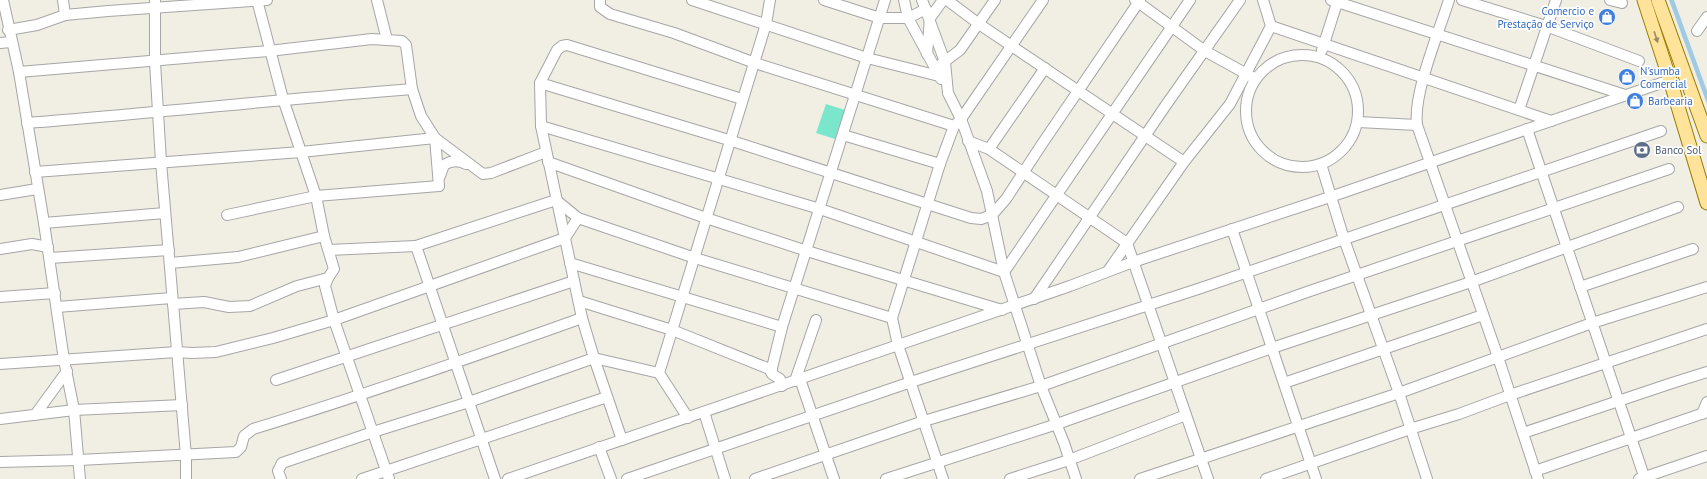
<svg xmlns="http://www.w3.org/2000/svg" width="1707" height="479" font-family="'PT Sans',sans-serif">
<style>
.pitch{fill:#7ae7cd}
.water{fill:#a0cae2}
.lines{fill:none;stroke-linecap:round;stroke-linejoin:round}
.minor-casing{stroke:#a6a6a6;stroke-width:12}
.major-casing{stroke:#9a7e00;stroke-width:15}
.minor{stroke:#fff;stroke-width:10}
.major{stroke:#ffe39b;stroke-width:13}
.oneway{fill:#9a8b63}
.labels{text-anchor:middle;stroke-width:3.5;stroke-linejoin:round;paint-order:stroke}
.shop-label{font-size:11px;fill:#366cbe;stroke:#fff;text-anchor:start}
.service-label{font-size:11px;fill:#4e5e75;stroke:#fff;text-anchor:start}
</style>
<rect width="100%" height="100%" fill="#f1eee4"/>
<path class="pitch" d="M826 104 845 110 835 139 816 133Z"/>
<path class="water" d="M1669 0H1674L1707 91V104Z"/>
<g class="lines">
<g class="minor-casing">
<g id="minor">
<path d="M3 0 19 72 44 223 64 360 74 410 80 479"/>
<path d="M63 0 65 15"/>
<path d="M155 0V62L161 162 186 456V479"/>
<path d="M257 0 283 99 316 196 324 236 334 269 328 278 325 286 334 320 389 479"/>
<path d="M377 0 387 40 402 41 406 45 412 89 421 116 435 138 483 174 491 173 546 152"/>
<path d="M600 0V7L610 14 674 33 755 63 954 126 961 119 1043 0"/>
<path d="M692 0 867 58 939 76"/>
<path d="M824 0 880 18H908L926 9"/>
<path d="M904 0 908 18 941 79"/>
<path d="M922 0 945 62 948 93 961 119 987 191 1004 272 1041 386 1064 443 1076 479"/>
<path d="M947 0 979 24 1184 162"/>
<path d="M1135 0 1205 51 1252 77"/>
<path d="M1331 0 1625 95"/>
<path d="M1449 0C1439 32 1413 93 1417 125L1498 357 1538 479"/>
<path d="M1462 0 1546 26 1639 61"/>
<path d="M1610 0 1622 3"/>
<path d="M1271 26 1551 121"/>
<path d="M8 30 37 25 65 15 108 11 267 0"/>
<path d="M1697 31 1707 17"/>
<path d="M0 43 11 42"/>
<path d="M1322 50 1338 0"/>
<path d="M927 54 930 18 943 0"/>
<circle cx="1302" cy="111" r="56"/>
<path d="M940 65 960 50 995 0"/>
<path d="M19 72 269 51 372 39 387 40"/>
<path d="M540 83 732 141 971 218 981 219 992 215 1006 199 1042 144 1140 0"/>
<path d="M1519 110 1556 0"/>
<path d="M1358 122 1417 125"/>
<path d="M27 123C155 113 284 99 412 89"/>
<path d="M541 126 820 209 1004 272 1190 0"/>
<path d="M1527 129 1645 479"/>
<path d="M843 135 940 164"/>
<path d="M968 141 989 149 1045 68"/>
<path d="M989 149 1127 243 1208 479"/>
<path d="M548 162 706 218 807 251 1002 310"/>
<path d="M1321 164 1344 239 1399 393 1427 479"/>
<path d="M35 172 301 152 435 138 439 186"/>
<path d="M440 176 444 165C451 160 458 160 466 164"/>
<path d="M0 195 37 189"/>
<path d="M227 215 316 196 439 186"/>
<path d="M44 223 165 213"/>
<path d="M1232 229 1316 479"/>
<path d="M416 246 556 200 578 218 695 258 892 318 898 345 943 479"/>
<path d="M0 249 32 244 48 247"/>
<path d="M329 250 416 246 495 479"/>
<path d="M50 258 169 250"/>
<path d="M170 263 238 257 324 236"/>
<path d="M570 263 782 327"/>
<path d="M1108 271 1184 162 1230 104 1271 26 1263 0"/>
<path d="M1580 287 1693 249"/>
<path d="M0 297 55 293"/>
<path d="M1034 299 1166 105 1240 0"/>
<path d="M579 301 672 330 772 370"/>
<path d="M173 304 204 302 229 307 250 306 297 286 328 278"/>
<path d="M57 307 172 298"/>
<path d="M892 318 940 164 954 126"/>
<path d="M0 364 177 352 192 353 216 352 273 338 334 320 565 238 578 218"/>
<path d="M800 379 834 479"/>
<path d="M276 380 574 281"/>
<path d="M795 381 816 320"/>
<path d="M1284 383 1483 315"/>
<path d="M782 386 780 379 772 374 771 372 782 327 885 0"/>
<path d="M704 412 725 479"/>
<path d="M1702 414 1707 402"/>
<path d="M35 415 67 371"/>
<path d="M688 418 659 373 766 24 770 0"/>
<path d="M0 419 74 410 182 405"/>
<path d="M1523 433 1672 383 1707 372"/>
<path d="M622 440 594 358 582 318 541 126 540 83 557 50 562 46 567 45 742 99"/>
<path d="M599 447 611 479"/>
<path d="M0 462 79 460 236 452 241 447 244 436 253 429C364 395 473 357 582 318"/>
<path d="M1535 471 1707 412"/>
<path d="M281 479 278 471 282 463 373 432 469 402 594 358 659 373"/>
<path d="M362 479 607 397"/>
<path d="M508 479 1070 286 1133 262 1330 197 1670 80"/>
<path d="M627 479 911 382 1198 289 1661 131"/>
<path d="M755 479 924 421 1041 386 1307 292 1669 169"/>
<path d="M886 479 1057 424 1272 348 1471 282 1678 207"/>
<path d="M1010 479 1069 460 1186 415"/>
<path d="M1140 479 1399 393 1592 323 1707 287"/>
<path d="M1266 479 1410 429 1459 414 1510 395 1707 329"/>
<path d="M1639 479 1707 456"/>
</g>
</g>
<g class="major-casing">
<g id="major">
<path d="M1644 0 1670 80 1707 203"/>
<path d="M1658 0 1707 136"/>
</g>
</g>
<use href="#minor" class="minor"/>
<use href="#major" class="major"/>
</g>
<defs><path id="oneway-solid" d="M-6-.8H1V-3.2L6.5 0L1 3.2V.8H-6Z"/></defs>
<use class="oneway" href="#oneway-solid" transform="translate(1656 37) rotate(72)"/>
<defs>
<g id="shop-disc" transform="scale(0.9)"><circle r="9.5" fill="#3f7fe0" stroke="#fff"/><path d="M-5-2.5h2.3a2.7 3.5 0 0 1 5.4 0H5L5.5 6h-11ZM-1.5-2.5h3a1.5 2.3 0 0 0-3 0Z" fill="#fff"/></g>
<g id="bank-disc" transform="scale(0.9)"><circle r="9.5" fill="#5c6f8a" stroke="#fff"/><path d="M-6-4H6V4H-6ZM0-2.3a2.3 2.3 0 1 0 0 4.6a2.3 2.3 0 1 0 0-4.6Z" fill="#fff"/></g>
</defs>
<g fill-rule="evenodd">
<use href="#shop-disc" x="1607" y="17"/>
<use href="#shop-disc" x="1627" y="77"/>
<use href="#shop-disc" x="1635" y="101"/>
<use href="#bank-disc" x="1642" y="150"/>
</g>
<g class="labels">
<g class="shop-label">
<text x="1594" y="15" text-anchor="end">Comercio e<tspan x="1594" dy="13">Prestação de Serviço</tspan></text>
<text x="1640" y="75">N'sumba<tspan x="1640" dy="13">Comercial</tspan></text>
<text x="1648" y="105">Barbearia</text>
</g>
<g class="service-label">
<text x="1655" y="154">Banco Sol</text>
</g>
</g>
</svg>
